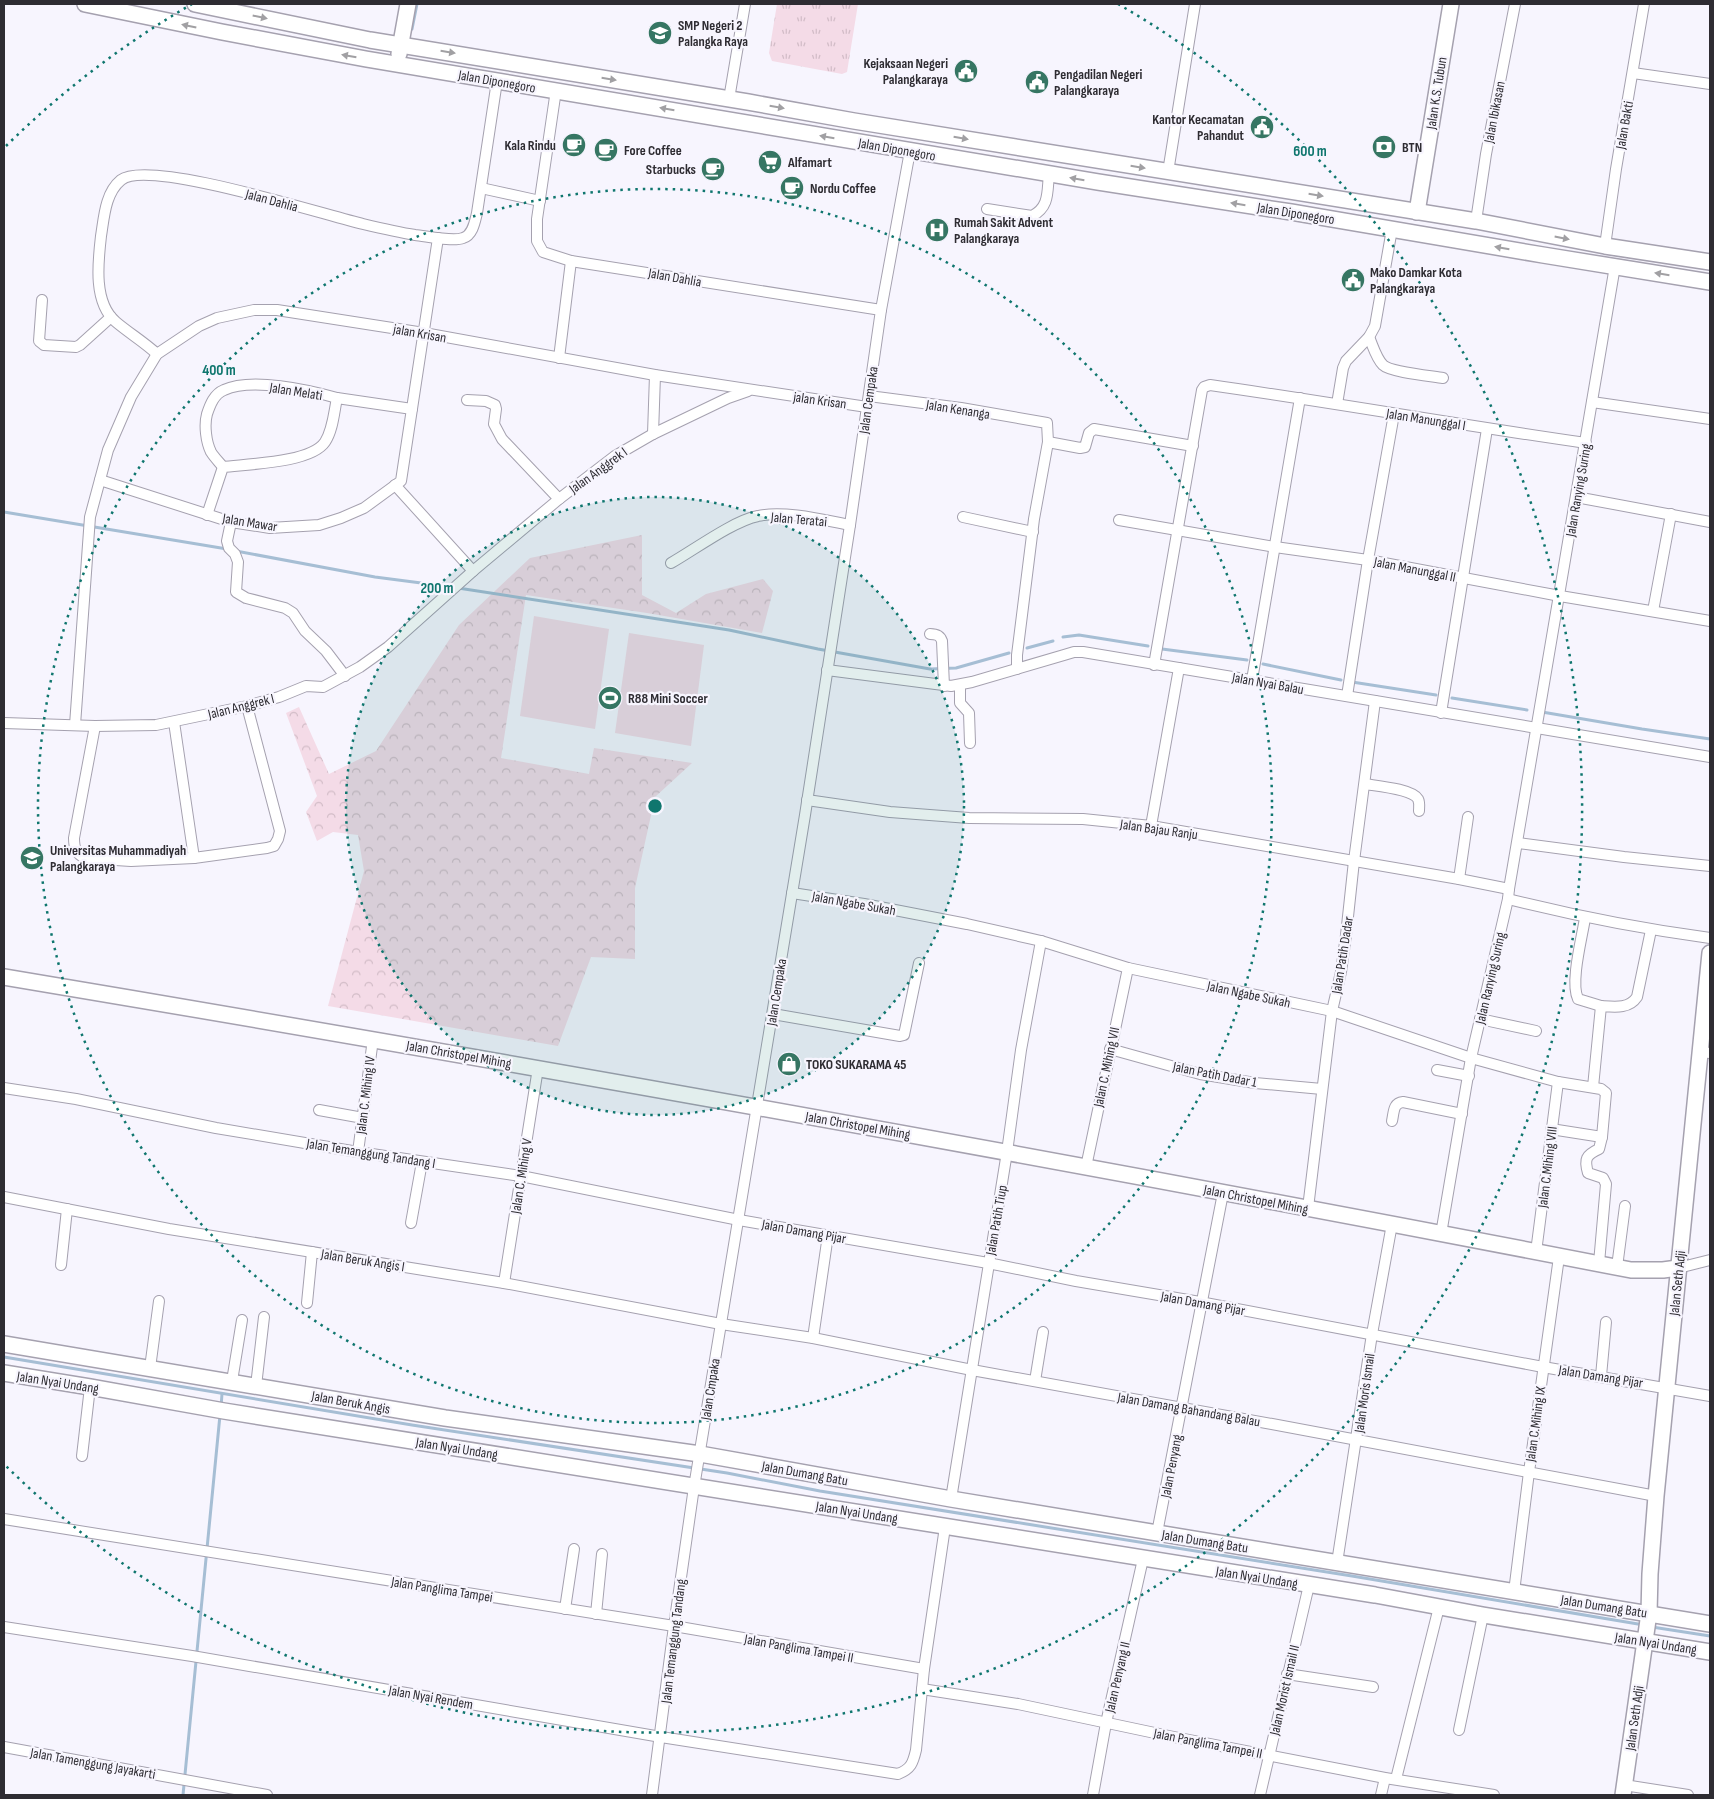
<svg xmlns="http://www.w3.org/2000/svg" width="1714" height="1799" font-family="'Sofia Sans Condensed',sans-serif">
<style>
.grass{fill:url(#grass-tufts)}
.forest{fill:url(#forest-crowns)}
.park{fill:#f4dbe7}
.lines{fill:none;stroke-linecap:round;stroke-linejoin:round}
.stream{stroke:#a6bed4;stroke-width:3}
.street-casing{stroke:#a5a1af;stroke-width:12}
.secondary-casing{stroke:#a5a1af;stroke-width:18}
.street{stroke:#fff;stroke-width:10}
.secondary{stroke:#fff;stroke-width:15}
.oneway{fill:#a1a0a3}
.ring{fill:none;stroke:#0f766e;stroke-width:2.5;stroke-dasharray:2.5 5}
.labels{text-anchor:middle;stroke-width:4.5;stroke-linejoin:round;paint-order:stroke}
.poi-label{font-size:14px;font-weight:bold;fill:#2e2c32;stroke:#f7f5fe;text-anchor:start}
.street-label{font-size:14px;fill:#2e2c32;stroke:#f7f5fe}
.centre{fill:#0f766e;stroke:#f7f5fe;stroke-width:2.5}
.ring-label{font-size:15px;text-anchor:middle;font-weight:bold;fill:#0f766e;stroke:#f7f5fe;stroke-width:4.5;stroke-linejoin:round;paint-order:stroke}
</style>
<defs>
<pattern id="grass-tufts" width="24" height="20" patternUnits="userSpaceOnUse" patternTransform="scale(1.25)"><rect width="24" height="20" fill="#f4dbe7"/><path d="M3 7l-1-3M5 7V3M7 7l1-3M15 17l-1-3M17 17v-4M19 17l1-3" fill="none" stroke="#d2bcc7"/></pattern>
<pattern id="forest-crowns" width="20" height="18" patternUnits="userSpaceOnUse" patternTransform="scale(1.25)"><rect width="20" height="18" fill="#f4dbe7"/><path d="M2 6a3 3 0 1 1 6 0M12 15a3 3 0 1 1 6 0" fill="none" stroke="#d2bcc7"/></pattern>
</defs>
<rect width="100%" height="100%" fill="#f7f5fe"/>
<path class="grass" d="M777 4H858L847 72 842 74 772 61 769 53Z"/>
<path class="forest" d="M642 535V595L676 613 706 594 763 579 773 591 762 633 647 613 526 595 501 758 589 774 594 748 692 763 655 797 635 888V959L591 957 558 1046 328 1006 364 871 358 835 333 832 317 841 306 812 317 796 286 713 299 707 329 774 376 751 459 625 530 558Z"/>
<g class="park">
<path d="M534 616 609 629 595 729 520 716Z"/>
<path d="M629 633 704 645 691 746 615 733Z"/>
</g>
<g class="lines">
<g class="stream">
<path d="M412 29 417 4"/>
<path d="M4 512 227 549"/>
<path d="M236 551 375 577 452 587"/>
<path d="M458 588 729 630 818 649 930 669 956 668 1009 653"/>
<path d="M1063 637 1079 635 1148 646"/>
<path d="M1027 648 1053 641"/>
<path d="M1162 649 1247 660"/>
<path d="M1263 664 1341 680"/>
<path d="M1352 682 1436 695"/>
<path d="M1452 698 1527 710"/>
<path d="M1542 712 1642 729 1710 739"/>
<path d="M4 1357 412 1425 727 1473 820 1491 1352 1576 1644 1625"/>
<path d="M221 1407 222 1394"/>
<path d="M1652 1627 1710 1636"/>
<path d="M183 1795 220 1415"/>
</g>
<g class="street-casing">
<g id="street">
<path d="M1633 73 1710 84"/>
<path d="M556 90 537 219V241L543 252 571 261 881 310"/>
<path d="M729 99 745 4"/>
<path d="M1168 172 1195 4"/>
<path d="M481 188 540 201"/>
<path d="M987 209 1032 216C1050 207 1047 191 1049 174"/>
<path d="M1476 221 1486 154 1515 4"/>
<path d="M1605 246 1616 169 1644 4"/>
<path d="M42 300 39 341 44 345 76 347 80 345 111 317"/>
<path d="M1369 337C1373 346 1376 358 1383 365 1390 372 1431 376 1443 378"/>
<path d="M157 354C144 342 129 333 116 322 93 303 98 262 101 236 104 218 105 193 121 180 148 158 324 215 363 224 380 228 397 232 415 235 426 236 453 242 463 238 473 235 475 221 477 213L497 81"/>
<path d="M559 358 571 261"/>
<path d="M869 396 961 408 1047 423 1048 442 1034 519 1017 655V669"/>
<path d="M467 400 486 401 495 405 496 409 494 424 502 439 559 499"/>
<path d="M1592 402 1710 419"/>
<path d="M1337 404 1343 368 1346 361 1369 337 1375 326 1392 229"/>
<path d="M653 434 655 375"/>
<path d="M1048 442 1080 448 1085 447 1089 433 1094 429 1193 446"/>
<path d="M223 467C219 462 214 457 211 452 206 442 204 425 207 414 210 405 214 394 224 390 251 377 309 390 337 398"/>
<path d="M100 480 231 522 270 528 319 525 341 518 364 508 401 481 438 238"/>
<path d="M395 485 473 571"/>
<path d="M1576 497 1710 522"/>
<path d="M207 515 223 467C247 464 311 463 325 442 333 430 334 412 337 398L412 409"/>
<path d="M963 517 1033 532"/>
<path d="M1119 520 1275 547 1368 560 1560 596 1710 621"/>
<path d="M231 522 227 541 229 548 235 554 238 562 236 592 246 598 285 608 293 613 305 631 326 651 345 676"/>
<path d="M671 563C694 550 733 521 758 516 784 510 824 520 850 525"/>
<path d="M1653 611 1671 514"/>
<path d="M930 634C936 634 940 635 942 641L944 686"/>
<path d="M1154 665 1202 390 1204 387 1210 385C1336 403 1460 425 1586 443"/>
<path d="M827 670 951 686 972 682 1064 655 1074 652H1083L1710 757"/>
<path d="M1252 680 1300 398"/>
<path d="M960 685V703L969 713 970 743"/>
<path d="M1347 696 1368 560 1394 414"/>
<path d="M1441 713 1487 429"/>
<path d="M174 722 194 858 267 848 274 846 278 839 280 831 247 706"/>
<path d="M4 723 95 726 156 725 247 706 279 697 306 686 323 687 360 667 388 647 473 571 559 499 615 456 653 434 728 398 748 391"/>
<path d="M75 725 90 517 108 450 131 397 157 354 199 326 217 318 254 310H277L424 333 655 375 867 407"/>
<path d="M95 726 74 838C74 848 76 854 85 858L131 861 194 858"/>
<path d="M1365 784C1377 786 1412 789 1418 799 1420 803 1419 807 1419 811"/>
<path d="M807 800 890 812 969 818 1083 819 1151 826 1459 879 1509 889"/>
<path d="M1151 826 1179 668"/>
<path d="M1518 843 1624 857 1710 866"/>
<path d="M1459 879 1468 817"/>
<path d="M792 893 864 904 967 924 1041 941 1128 968 1332 1011 1471 1058 1558 1082 1601 1089 1606 1093 1602 1137 1551 1129"/>
<path d="M1508 899C1576 916 1642 929 1710 938"/>
<path d="M1585 918C1582 938 1570 982 1578 999L1601 1006"/>
<path d="M773 1014 900 1036 904 1035 919 963"/>
<path d="M1480 1019 1536 1031"/>
<path d="M1110 1049 1200 1074 1255 1083 1322 1089"/>
<path d="M1700 1052 1710 1053"/>
<path d="M1437 1070 1469 1076"/>
<path d="M1593 1087 1601 1006C1615 1007 1629 1009 1637 997L1651 930"/>
<path d="M4 1088 76 1099 216 1128 358 1152 521 1176 739 1220 988 1263 1076 1281 1200 1302 1543 1367 1710 1396"/>
<path d="M319 1110 363 1118"/>
<path d="M1392 1121C1394 1112 1393 1103 1403 1102L1462 1114"/>
<path d="M358 1152 373 1039"/>
<path d="M1086 1167 1128 968"/>
<path d="M4 1197 169 1229 504 1283 721 1324 813 1338 972 1370 1272 1424 1656 1496"/>
<path d="M1308 1208 1332 1011 1341 972 1346 935 1354 861 1375 701"/>
<path d="M411 1223 422 1162"/>
<path d="M1441 1234 1471 1058 1508 899 1509 889 1615 266"/>
<path d="M1536 1252 1558 1082"/>
<path d="M1599 1263 1606 1184 1603 1178 1588 1173C1584 1159 1586 1155 1599 1149L1602 1137"/>
<path d="M61 1265 67 1209"/>
<path d="M1617 1267 1625 1206"/>
<path d="M1678 1268 1710 1260"/>
<path d="M504 1283 538 1068"/>
<path d="M307 1303 312 1252"/>
<path d="M813 1338 828 1235"/>
<path d="M150 1368 159 1301"/>
<path d="M1601 1376 1606 1322"/>
<path d="M232 1381 242 1320"/>
<path d="M1035 1381 1043 1332"/>
<path d="M256 1386 264 1317"/>
<path d="M82 1456 90 1387"/>
<path d="M951 1499 1007 1152 1021 1050 1041 941"/>
<path d="M4 1519 674 1626 924 1669"/>
<path d="M1157 1533C1180 1420 1200 1306 1223 1193"/>
<path d="M1337 1563 1372 1334 1392 1224"/>
<path d="M1514 1592 1529 1472 1559 1257"/>
<path d="M565 1609 574 1549"/>
<path d="M596 1614 602 1554"/>
<path d="M4 1627 192 1656 661 1737 898 1774C911 1769 913 1763 916 1750L924 1669 945 1527"/>
<path d="M1287 1674 1373 1687"/>
<path d="M922 1689 1018 1704 1169 1736 1385 1778 1494 1795"/>
<path d="M1459 1730 1483 1615"/>
<path d="M4 1747 267 1795"/>
<path d="M1396 1779 1439 1607"/>
<path d="M1624 1785 1688 1795"/>
<path d="M652 1795 674 1626 694 1487 805 815 850 525 881 310 910 151"/>
<path d="M1093 1795 1106 1723 1143 1559"/>
<path d="M1260 1795 1309 1585"/>
<path d="M1381 1795 1385 1778"/>
</g>
</g>
<g class="secondary-casing">
<g id="secondary">
<path d="M85 4 222 32 366 59 1098 182 1291 212 1543 255 1710 282"/>
<path d="M195 4 370 40 748 102 854 121 1476 221 1605 246 1710 262"/>
<path d="M399 54 408 4"/>
<path d="M1417 212 1451 4"/>
<path d="M4 977C547 1068 1090 1165 1631 1270H1663L1678 1268"/>
<path d="M4 1344 445 1418 700 1454 951 1499 1710 1624"/>
<path d="M4 1373 90 1387 224 1411 1375 1595 1483 1615 1710 1652"/>
<path d="M1623 1795 1649 1613 1650 1574 1656 1496 1710 953"/>
</g>
</g>
<use href="#street" class="street"/>
<use href="#secondary" class="secondary"/>
</g>
<defs><path id="oneway-solid" d="M-6-.8H1V-3.2L6.5 0L1 3.2V.8H-6Z" transform="scale(1.25)"/></defs>
<g class="oneway">
<use href="#oneway-solid" transform="translate(260 17) rotate(12)"/>
<use href="#oneway-solid" transform="translate(189 26) rotate(-168)"/>
<use href="#oneway-solid" transform="translate(448 52) rotate(9)"/>
<use href="#oneway-solid" transform="translate(349 56) rotate(-170)"/>
<use href="#oneway-solid" transform="translate(609 79) rotate(9)"/>
<use href="#oneway-solid" transform="translate(777 107) rotate(10)"/>
<use href="#oneway-solid" transform="translate(667 109) rotate(-170)"/>
<use href="#oneway-solid" transform="translate(827 137) rotate(-170)"/>
<use href="#oneway-solid" transform="translate(961 138) rotate(10)"/>
<use href="#oneway-solid" transform="translate(1138 167) rotate(9)"/>
<use href="#oneway-solid" transform="translate(1077 179) rotate(-170)"/>
<use href="#oneway-solid" transform="translate(1316 195) rotate(9)"/>
<use href="#oneway-solid" transform="translate(1238 204) rotate(-171)"/>
<use href="#oneway-solid" transform="translate(1562 238) rotate(11)"/>
<use href="#oneway-solid" transform="translate(1502 248) rotate(-170)"/>
<use href="#oneway-solid" transform="translate(1662 274) rotate(-171)"/>
</g>
<circle cx="655" cy="806" r="309" fill="#0f766e" fill-opacity=".12"/>
<g class="ring">
<circle cx="655" cy="806" r="309"/>
<circle cx="655" cy="806" r="617"/>
<path d="M6 146A926 926 0 0 1 192 4M1118 4A926 926 0 1 1 6 1466"/>
</g>
<defs>
<g id="school-disc" transform="scale(1.25)"><circle r="9.5" fill="#367663" stroke="#f7f5fe"/><path d="M0-5L7-2L0 1L-7-2ZM-4 1L0 2.5L4 1V4Q0 6-4 4Z" fill="#fff"/></g>
<g id="civic-disc" transform="scale(1.25)"><circle r="9.5" fill="#367663" stroke="#f7f5fe"/><path d="M-.6-6.5H3V-4.5H.6V-3L4-1V1h2V6H-6V1h2V-1L-.6-3ZM-1.2 2.5V6h2.4V2.5Z" fill="#fff"/></g>
<g id="cafe-disc" transform="scale(1.25)"><circle r="9.5" fill="#367663" stroke="#f7f5fe"/><path d="M-5.5-4.5H6V0H3Q3 3.5 0 3.5H-2.5Q-5.5 3.5-5.5 0ZM3-3.2v2h1.7v-2ZM-6 4.5H4V6H-6Z" fill="#fff"/></g>
<g id="bank-disc" transform="scale(1.25)"><circle r="9.5" fill="#367663" stroke="#f7f5fe"/><path d="M-6-4H6V4H-6ZM0-2.3a2.3 2.3 0 1 0 0 4.6a2.3 2.3 0 1 0 0-4.6Z" fill="#fff"/></g>
<g id="supermarket-disc" transform="scale(1.25)"><circle r="9.5" fill="#367663" stroke="#f7f5fe"/><path d="M-6-5.5h2.5l.6 2H6L4.5 2H-2.5L-4.4-4H-6ZM-1.5 3.2a1.3 1.3 0 1 0 .1 0ZM3 3.2a1.3 1.3 0 1 0 .1 0Z" fill="#fff"/></g>
<g id="hospital-disc" transform="scale(1.25)"><circle r="9.5" fill="#367663" stroke="#f7f5fe"/><path d="M-5-5h3v3.5h4V-5h3V5h-3V1.5h-4V5h-3Z" fill="#fff"/></g>
<g id="stadium-disc" transform="scale(1.25)"><circle r="9.5" fill="#367663" stroke="#f7f5fe"/><path d="M0-5a6.5 5 0 1 0 0 10a6.5 5 0 1 0 0-10ZM-3.5-1.8h7v3.6h-7Z" fill="#fff"/></g>
<g id="university-disc" transform="scale(1.25)"><circle r="9.5" fill="#367663" stroke="#f7f5fe"/><path d="M0-5L7-2L0 1L-7-2ZM-4 1L0 2.5L4 1V4Q0 6-4 4Z" fill="#fff"/></g>
<g id="shop-disc" transform="scale(1.25)"><circle r="9.5" fill="#367663" stroke="#f7f5fe"/><path d="M-5-2.5h2.3a2.7 3.5 0 0 1 5.4 0H5L5.5 6h-11ZM-1.5-2.5h3a1.5 2.3 0 0 0-3 0Z" fill="#fff"/></g>
</defs>
<g fill-rule="evenodd">
<use href="#school-disc" x="660" y="33"/>
<use href="#civic-disc" x="966" y="71"/>
<use href="#civic-disc" x="1037" y="82"/>
<use href="#civic-disc" x="1262" y="127"/>
<use href="#cafe-disc" x="574" y="145"/>
<use href="#bank-disc" x="1384" y="147"/>
<use href="#cafe-disc" x="606" y="150"/>
<use href="#supermarket-disc" x="770" y="162"/>
<use href="#cafe-disc" x="713" y="169"/>
<use href="#cafe-disc" x="792" y="188"/>
<use href="#hospital-disc" x="937" y="230"/>
<use href="#civic-disc" x="1353" y="280"/>
<use href="#stadium-disc" x="610" y="698"/>
<use href="#university-disc" x="32" y="858"/>
<use href="#shop-disc" x="789" y="1064"/>
</g>
<g class="labels">
<g class="poi-label">
<text x="678" y="30">SMP Negeri 2<tspan x="678" dy="16">Palangka Raya</tspan></text>
<text x="948" y="68" text-anchor="end">Kejaksaan Negeri<tspan x="948" dy="16">Palangkaraya</tspan></text>
<text x="1054" y="79">Pengadilan Negeri<tspan x="1054" dy="16">Palangkaraya</tspan></text>
<text x="1244" y="124" text-anchor="end">Kantor Kecamatan<tspan x="1244" dy="16">Pahandut</tspan></text>
<text x="556" y="150" text-anchor="end">Kala Rindu</text>
<text x="1402" y="152">BTN</text>
<text x="624" y="155">Fore Coffee</text>
<text x="788" y="167">Alfamart</text>
<text x="696" y="174" text-anchor="end">Starbucks</text>
<text x="810" y="193">Nordu Coffee</text>
<text x="954" y="227">Rumah Sakit Advent<tspan x="954" dy="16">Palangkaraya</tspan></text>
<text x="1370" y="277">Mako Damkar Kota<tspan x="1370" dy="16">Palangkaraya</tspan></text>
<text x="628" y="703">R88 Mini Soccer</text>
<text x="50" y="855">Universitas Muhammadiyah<tspan x="50" dy="16">Palangkaraya</tspan></text>
<text x="806" y="1069">TOKO SUKARAMA 45</text>
</g>
<g class="street-label">
<text transform="translate(497 81) rotate(10)" y="5">Jalan Diponegoro</text>
<text transform="translate(1436 93) rotate(-81)" y="5">Jalan K.S. Tubun</text>
<text transform="translate(1494 112) rotate(-79)" y="5">Jalan Ibikasan</text>
<text transform="translate(1624 125) rotate(-80)" y="5">Jalan Bakti</text>
<text transform="translate(897 149) rotate(10)" y="5">Jalan Diponegoro</text>
<text transform="translate(272 200) rotate(15)" y="5">Jalan Dahlia</text>
<text transform="translate(1296 213) rotate(9)" y="5">Jalan Diponegoro</text>
<text transform="translate(675 277) rotate(10)" y="5">Jalan Dahlia</text>
<text transform="translate(420 333) rotate(10)" y="5">jalan Krisan</text>
<text transform="translate(296 391) rotate(9)" y="5">Jalan Melati</text>
<text transform="translate(820 400) rotate(8)" y="5">jalan Krisan</text>
<text transform="translate(868 400) rotate(-82)" y="5">Jalan Cempaka</text>
<text transform="translate(958 409) rotate(9)" y="5">Jalan Kenanga</text>
<text transform="translate(1426 419) rotate(9)" y="5">Jalan Manunggal I</text>
<text transform="translate(598 470) rotate(-36)" y="5">Jalan Anggrek I</text>
<text transform="translate(1578 490) rotate(-80)" y="5">Jalan Ranying Suring</text>
<text transform="translate(799 519) rotate(5)" y="5">Jalan Teratai</text>
<text transform="translate(250 522) rotate(9)" y="5">Jalan Mawar</text>
<text transform="translate(1415 569) rotate(11)" y="5">Jalan Manunggal II</text>
<text transform="translate(1268 683) rotate(10)" y="5">Jalan Nyai Balau</text>
<text transform="translate(241 706) rotate(-14)" y="5">Jalan Anggrek I</text>
<text transform="translate(1159 829) rotate(8)" y="5">Jalan Bajau Ranju</text>
<text transform="translate(854 903) rotate(10)" y="5">Jalan Ngabe Sukah</text>
<text transform="translate(1342 955) rotate(-81)" y="5">Jalan Patih Dadar</text>
<text transform="translate(1490 978) rotate(-77)" y="5">Jalan Ranying Suring</text>
<text transform="translate(776 992) rotate(-81)" y="5">Jalan Cempaka</text>
<text transform="translate(1249 994) rotate(12)" y="5">Jalan Ngabe Sukah</text>
<text transform="translate(459 1054) rotate(10)" y="5">Jalan Christopel Mihing</text>
<text transform="translate(1106 1067) rotate(-78)" y="5">Jalan C. Mihing VII</text>
<text transform="translate(1215 1074) rotate(11)" y="5">Jalan Patih Dadar 1</text>
<text transform="translate(365 1095) rotate(-83)" y="5">Jalan C. Mihing IV</text>
<text transform="translate(858 1125) rotate(10)" y="5">Jalan Christopel Mihing</text>
<text transform="translate(371 1153) rotate(9)" y="5">Jalan Temanggung Tandang I</text>
<text transform="translate(1547 1167) rotate(-83)" y="5">Jalan C.Mihing VIII</text>
<text transform="translate(521 1176) rotate(-81)" y="5">Jalan C. Mihing V</text>
<text transform="translate(1256 1199) rotate(11)" y="5">Jalan Christopel Mihing</text>
<text transform="translate(996 1220) rotate(-80)" y="5">Jalan Patih Tiup</text>
<text transform="translate(804 1231) rotate(10)" y="5">Jalan Damang Pijar</text>
<text transform="translate(363 1260) rotate(9)" y="5">Jalan Beruk Angis I</text>
<text transform="translate(1677 1283) rotate(-84)" y="5">Jalan Seth Adji</text>
<text transform="translate(1203 1303) rotate(10)" y="5">Jalan Damang Pijar</text>
<text transform="translate(1601 1376) rotate(9)" y="5">Jalan Damang Pijar</text>
<text transform="translate(58 1382) rotate(9)" y="5">Jalan Nyai Undang</text>
<text transform="translate(710 1389) rotate(-81)" y="5">Jalan Cmpaka</text>
<text transform="translate(1364 1393) rotate(-82)" y="5">Jalan Moris Ismail</text>
<text transform="translate(351 1402) rotate(10)" y="5">Jalan Beruk Angis</text>
<text transform="translate(1189 1409) rotate(10)" y="5">Jalan Damang Bahandang Balau</text>
<text transform="translate(1535 1424) rotate(-82)" y="5">Jalan C.Mihing IX</text>
<text transform="translate(457 1448) rotate(9)" y="5">Jalan Nyai Undang</text>
<text transform="translate(1171 1466) rotate(-79)" y="5">Jalan Penyang</text>
<text transform="translate(805 1473) rotate(10)" y="5">Jalan Dumang Batu</text>
<text transform="translate(857 1512) rotate(9)" y="5">Jalan Nyai Undang</text>
<text transform="translate(1205 1541) rotate(9)" y="5">Jalan Dumang Batu</text>
<text transform="translate(1257 1577) rotate(9)" y="5">Jalan Nyai Undang</text>
<text transform="translate(442 1589) rotate(9)" y="5">Jalan Panglima Tampei</text>
<text transform="translate(1604 1606) rotate(9)" y="5">Jalan Dumang Batu</text>
<text transform="translate(673 1641) rotate(-83)" y="5">Jalan Temanggung Tandang</text>
<text transform="translate(1656 1643) rotate(9)" y="5">Jalan Nyai Undang</text>
<text transform="translate(799 1648) rotate(10)" y="5">Jalan Panglima Tampei II</text>
<text transform="translate(1117 1677) rotate(-77)" y="5">Jalan Penyang II</text>
<text transform="translate(1284 1690) rotate(-77)" y="5">Jalan Morist Ismail II</text>
<text transform="translate(431 1697) rotate(10)" y="5">Jalan Nyai Rendem</text>
<text transform="translate(1634 1718) rotate(-82)" y="5">Jalan Seth Adji</text>
<text transform="translate(1208 1743) rotate(11)" y="5">Jalan Panglima Tampei II</text>
<text transform="translate(93 1763) rotate(10)" y="5">Jalan Tamenggung Jayakarti</text>
</g>
</g>
<circle cx="655" cy="806" r="8" class="centre"/>
<g class="ring-label">
<text x="1310" y="156">600 m</text>
<text x="219" y="375">400 m</text>
<text x="437" y="593">200 m</text>
</g>
<rect width="1714" height="1799" fill="none" stroke="#2e2c32" stroke-width="10"/>
</svg>
